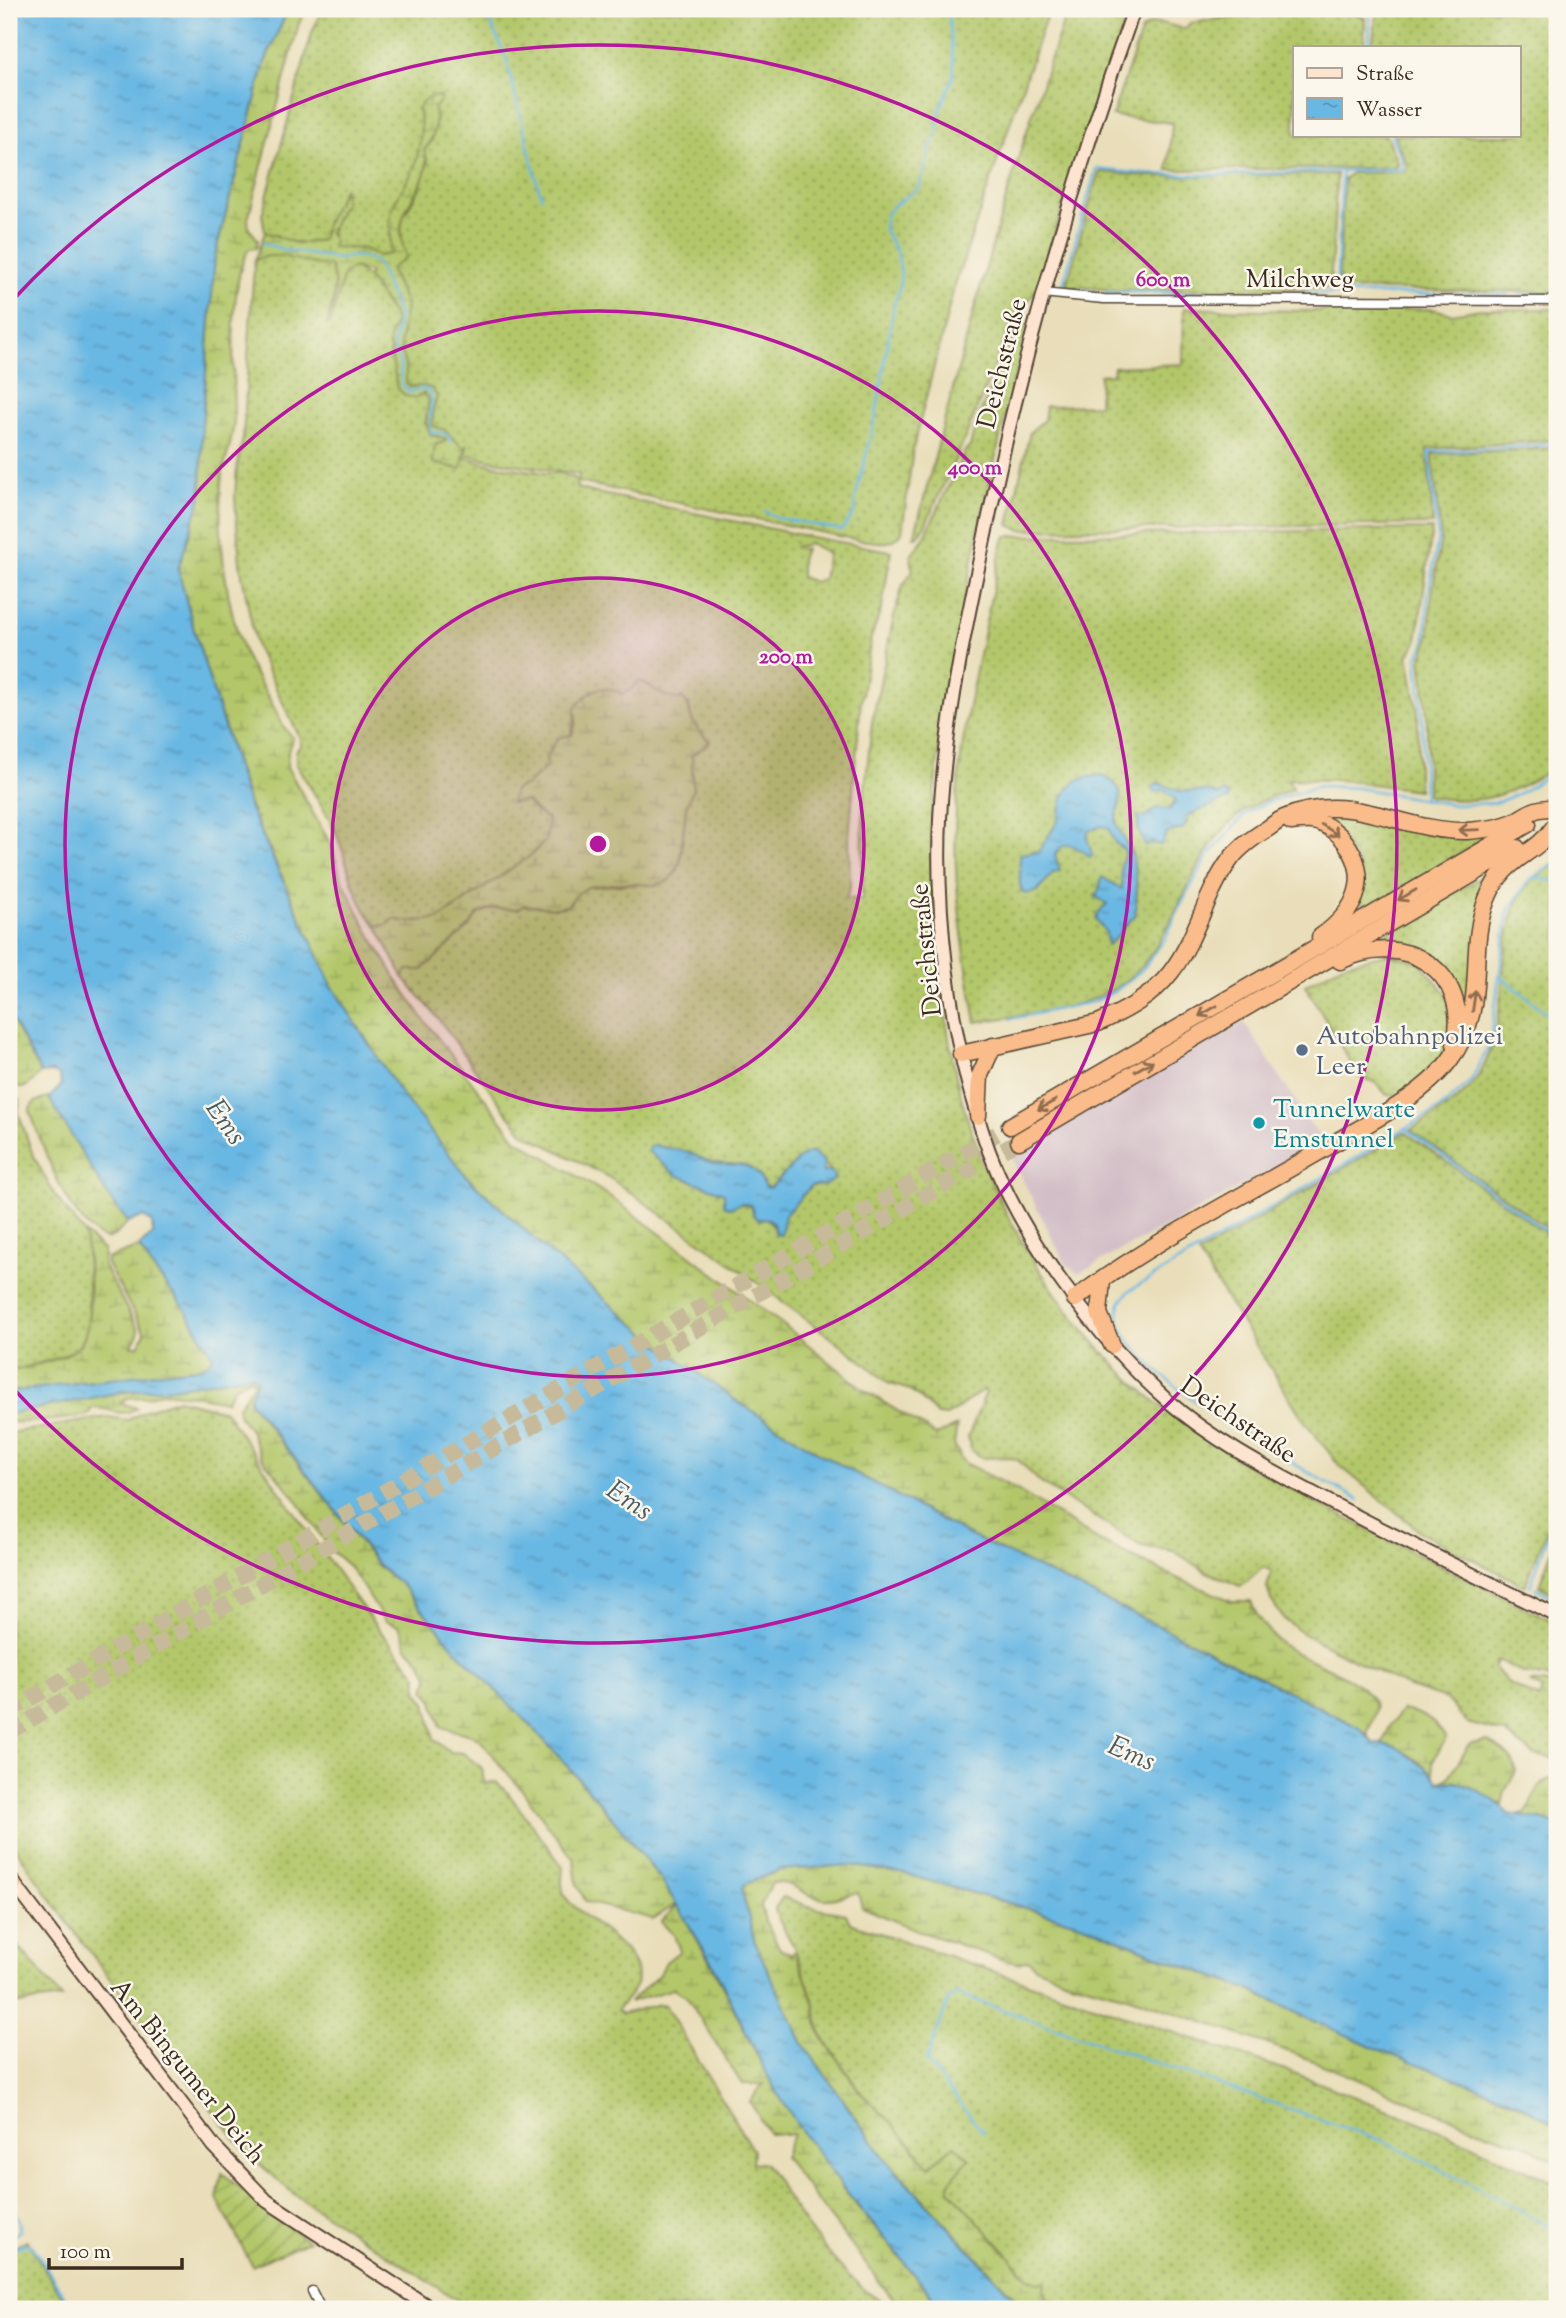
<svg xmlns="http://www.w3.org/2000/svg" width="1566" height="2318" font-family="'Sorts Mill Goudy',serif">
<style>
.industrial{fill:#d2bdc6}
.grass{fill:url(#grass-dots);stroke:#777844;stroke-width:2;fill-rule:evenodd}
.wetland{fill:url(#wetland-marsh);stroke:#777844;stroke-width:2}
.garden{fill:url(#garden-furrows);stroke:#777844;stroke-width:2}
.water{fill:url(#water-ripples);stroke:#527080;stroke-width:2}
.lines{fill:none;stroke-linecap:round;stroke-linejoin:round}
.stream{stroke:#69b7e3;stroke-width:2.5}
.highway-tunnel{stroke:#c6ba9a;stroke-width:16;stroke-dasharray:16 8;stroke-linecap:butt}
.street-casing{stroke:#554535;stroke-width:11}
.secondary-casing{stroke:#554535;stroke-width:16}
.highway-casing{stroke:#554535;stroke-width:19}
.street{stroke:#fff;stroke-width:8}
.secondary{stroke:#fde4d0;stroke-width:12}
.highway{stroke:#f9bc8a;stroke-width:16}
.oneway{stroke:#906c4f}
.ring{fill:none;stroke:#b5179e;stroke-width:3.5}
.service-dot{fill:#5c6f8a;stroke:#fbf7ec;stroke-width:2.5}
.culture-dot{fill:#0f9aa8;stroke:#fbf7ec;stroke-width:2.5}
.labels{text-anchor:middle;stroke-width:5;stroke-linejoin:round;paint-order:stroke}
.street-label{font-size:26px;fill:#3b2a1e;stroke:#fbf7ec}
.service-label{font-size:26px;fill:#4e5e75;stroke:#fbf7ec;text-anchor:start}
.culture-label{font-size:26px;fill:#0d838f;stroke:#fbf7ec;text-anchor:start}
.water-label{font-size:28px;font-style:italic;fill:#4b5b63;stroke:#fbf7ec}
.centre{fill:#b5179e;stroke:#fbf7ec;stroke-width:3.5}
.ring-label{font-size:21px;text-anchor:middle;font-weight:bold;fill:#b5179e;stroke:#fbf7ec;stroke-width:5;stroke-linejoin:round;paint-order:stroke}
</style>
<defs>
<pattern id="grass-dots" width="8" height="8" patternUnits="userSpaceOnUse" patternTransform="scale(1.75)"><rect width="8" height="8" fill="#b3c76b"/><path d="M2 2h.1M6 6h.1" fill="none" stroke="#93a257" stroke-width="1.8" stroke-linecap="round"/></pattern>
<pattern id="wetland-marsh" width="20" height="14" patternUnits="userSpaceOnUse" patternTransform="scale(1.75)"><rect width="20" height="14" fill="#b3c76b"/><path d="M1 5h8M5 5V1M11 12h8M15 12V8" fill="none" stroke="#93a257"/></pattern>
<pattern id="garden-furrows" width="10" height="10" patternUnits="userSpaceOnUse" patternTransform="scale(1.75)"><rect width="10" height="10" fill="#b3c76b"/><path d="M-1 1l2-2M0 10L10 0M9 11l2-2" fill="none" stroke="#93a257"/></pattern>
<pattern id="water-ripples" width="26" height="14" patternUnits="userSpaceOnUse" patternTransform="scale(1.75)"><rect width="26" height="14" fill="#69b7e3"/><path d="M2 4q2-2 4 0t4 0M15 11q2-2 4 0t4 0" fill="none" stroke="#5895b7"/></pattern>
</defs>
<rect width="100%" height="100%" fill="#fbf7ec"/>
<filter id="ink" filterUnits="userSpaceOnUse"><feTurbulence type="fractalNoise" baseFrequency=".0143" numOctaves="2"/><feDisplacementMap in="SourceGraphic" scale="14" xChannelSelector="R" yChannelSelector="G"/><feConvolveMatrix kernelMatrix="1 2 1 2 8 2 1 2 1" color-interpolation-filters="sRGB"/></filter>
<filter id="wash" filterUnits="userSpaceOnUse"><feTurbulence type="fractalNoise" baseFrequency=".00686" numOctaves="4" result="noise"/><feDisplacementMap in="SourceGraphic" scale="28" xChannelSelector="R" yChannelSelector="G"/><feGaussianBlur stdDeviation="1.57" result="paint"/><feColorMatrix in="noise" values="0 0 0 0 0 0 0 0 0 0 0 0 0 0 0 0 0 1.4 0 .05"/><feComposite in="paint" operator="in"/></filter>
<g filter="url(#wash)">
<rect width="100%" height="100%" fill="#e9deb9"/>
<path class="industrial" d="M1244 1022 1323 1143 1078 1273 1065 1263 1010 1155Z"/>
<g class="grass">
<path d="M323 9H1049L954 288 913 449 902 532C893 548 874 541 858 540L578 482 579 474 494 461 465 454 467 446 463 448 433 427V410L437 397 424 386 410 387 405 383 406 370 400 344 406 305 390 269 401 238 402 219 420 188 428 162 424 150 432 141 436 119 418 109C424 127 420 152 413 170 407 184 397 195 392 209 388 224 392 239 390 254L379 256 364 249 332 247C326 220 346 215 343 189 337 205 323 223 322 240L298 244 265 232 262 215 312 32Z"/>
<path d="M1068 9H1129L1079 154 1038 289 1013 320 965 438 922 532 917 537H914C960 360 1006 181 1068 9Z"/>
<path d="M1297 9C1320 16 1344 7 1365 18L1364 47H1295V135H1386L1398 165 1393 167 1376 168 1168 170 1172 123 1112 116 1142 30C1154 17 1170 26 1185 29L1190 23Z"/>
<path d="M1377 9H1557V292L1338 289 1344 179 1351 173 1405 172 1407 166 1394 135H1519V47H1372Z"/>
<path d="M1101 172 1148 176 1337 174 1330 288 1114 290 1066 286 1098 174Z"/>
<path d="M278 254C296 258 312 266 330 266 340 290 332 300 327 324L344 274 354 267 368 278 393 315 395 322 389 340 390 352 395 372 397 388 424 393 429 400 426 423 431 435 441 437 447 441 435 445 434 463 461 469 464 457 493 465 544 473H561L575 478 577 488 592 492 811 537 891 551 882 607 871 638 861 701 849 837 850 888 846 898 862 900 863 808 872 722 895 611 903 585 913 570C905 553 918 549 925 536L966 449 970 447 975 426 1017 325 1019 322 1024 323 1028 327C1001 429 977 531 958 635 947 698 935 762 932 827 930 867 934 907 938 948 944 1009 951 1072 971 1130 1006 1233 1075 1338 1161 1406 1232 1460 1311 1501 1391 1541 1446 1568 1501 1596 1557 1623V1680L1522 1673 1498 1660 1494 1667 1509 1684 1539 1699 1542 1690 1529 1682 1557 1685V1759L1535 1755 1505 1733 1467 1723 1446 1699 1406 1686 1307 1636 1284 1619 1271 1600 1267 1587 1272 1571 1263 1567 1247 1582 1240 1586 1207 1572 1174 1551 1141 1546 1041 1483 1018 1460 1008 1457 983 1458 971 1450 968 1437 986 1392 983 1390 947 1416 937 1415 926 1403 910 1390 888 1383 865 1363 736 1267 607 1176 525 1134 504 1109 438 1018 403 977 407 970 470 926 477 914 493 908 518 909 524 905 556 908 567 906 578 893 588 887 668 881 678 870 680 861 686 807 693 789 692 754 710 742C699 731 689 722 689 705L682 699C665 701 655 687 639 681L629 691 621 694 611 689 575 708C578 742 550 763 527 785L526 801 536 812 548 819 546 840 530 856 439 919 406 922 394 919 387 925H376C353 900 349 865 337 835 327 811 308 786 296 763V751L301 745 299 736 256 647 240 564 235 498 237 466 243 438 253 280 255 260 266 255ZM811 544 828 553 823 579 814 582 801 577V559L805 549 794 547ZM672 1149C686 1151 696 1157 709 1161 731 1168 755 1159 765 1187L770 1188 802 1156 811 1152 831 1171 825 1185 811 1186 785 1215 776 1234C773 1224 771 1222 763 1215 749 1203 742 1203 724 1205V1193Z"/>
<path d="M1184 308 1299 311 1433 309 1452 314 1480 309H1557V440L1427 449 1433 524 1020 530 1009 525 1030 432 1044 420 1046 406 1099 405 1100 375 1113 374 1114 367 1183 364Z"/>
<path d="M1557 448V766C1510 795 1483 807 1427 796V716L1421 658 1428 642 1432 593 1441 539 1432 454Z"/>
<path d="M1432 529 1417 641 1408 656 1418 713V790L1340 780 1288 779 1293 789C1276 795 1259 801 1244 811 1181 856 1180 952 1112 990 1072 1012 1020 1015 976 1022 964 953 952 882 956 811 961 721 985 632 1002 544L1006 536Z"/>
<path d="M1320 811 1497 831 1366 910 1358 896 1359 863Z"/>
<path d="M1557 863V1235L1410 1130C1431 1117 1454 1105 1471 1086 1504 1046 1499 988 1507 941 1510 925 1513 908 1521 894 1530 880 1543 871 1557 863Z"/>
<path d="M1502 865 1490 884 1464 1031 1445 971 1365 945Z"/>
<path d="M1386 954 1419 962 1449 996 1452 1037 1444 1053 1426 1074 1398 1096 1387 1095 1375 1082 1359 1077 1305 985 1343 964Z"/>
<path d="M9 1096 20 1100 18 1112 33 1155 54 1194 84 1233 87 1247 89 1321 83 1341 75 1350 57 1358 9 1372Z"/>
<path d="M1405 1132 1557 1241V1505L1525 1586 1423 1534 1339 1465 1305 1422 1198 1254Z"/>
<path d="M178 1399 225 1411 303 1525 375 1625 417 1675V1691L426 1703 434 1739 450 1752 463 1753 482 1768 484 1783 496 1782 508 1793 563 1867C562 1877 560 1890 567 1899 584 1922 645 1948 636 1984 633 1993 623 2002 617 2010L622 2014 659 2004 665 2005 753 2151 752 2163 762 2162 766 2164C793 2208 823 2253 861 2287 871 2296 882 2301 892 2309H471L295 2195 249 2155 233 2136 126 2000 56 1907 9 1838V1433L108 1417 128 1420 147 1410Z"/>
<path d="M1557 1536V1595L1539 1586Z"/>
<path d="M783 1897 817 1909 846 1914 850 1923 1294 2073 1439 2130 1557 2184V2309H1056L1044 2292 1045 2281 1038 2283 1028 2278 949 2189V2182L969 2158 954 2145 929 2167 893 2124 859 2090 820 2032 814 2002 795 1949 776 1914 775 1908Z"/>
<path d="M9 1936H10L62 1998 9 2005Z"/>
<path d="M27 2241 70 2309H9V2249Z"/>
</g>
<g class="wetland">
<path d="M288 9H307L299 23 248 219 249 228 258 240 256 248 249 249C228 281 234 378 234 418 234 442 222 463 221 486 218 540 226 605 245 655 252 671 262 686 271 702 281 719 277 722 293 737L288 751 287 767 332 847 340 876 367 929 396 979 425 1021 516 1139 608 1195 790 1330 864 1390 936 1435 957 1426 954 1444 963 1462 1017 1490 1099 1541 1181 1580 1232 1601H1251C1256 1618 1272 1638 1287 1648 1307 1661 1373 1681 1375 1708 1376 1715 1370 1726 1367 1733L1372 1743 1360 1728 1171 1632 969 1535 822 1455 738 1402 654 1341 551 1254 468 1178 401 1094 332 986 250 807 194 630 178 569 201 497 202 426 215 255 265 62Z"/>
<path d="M440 96V101L434 109C437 124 434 139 424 150 434 177 410 194 403 218 398 232 403 244 406 257L390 269 406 305 400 344 406 370V383L410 386H424L433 389 437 397 433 410V426L445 430 463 448 467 445 461 469 433 463 435 445 446 441 441 437 431 435 426 423 429 400 424 393 415 398 406 396 397 388 389 340 395 322 393 315 368 278 370 273 354 267 344 274 330 324H327C334 301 339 288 330 266 303 266 282 248 255 260L265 232 298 244 322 240C323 222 338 205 344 187L345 201 329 233 334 241 332 247 364 249 379 256 390 254C393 239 388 224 392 209 397 195 407 184 413 170 420 152 424 127 418 109 424 99 428 97 440 96Z"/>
<path d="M639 681C655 687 665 701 682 699L689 706C689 722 699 731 710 742L692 755 693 789 686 807 680 861 675 873 668 881 655 885 622 883 588 887 578 893 567 906 556 908 524 905 518 909 493 908 477 914 470 926 422 970H407L403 977 376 925H387L394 919 406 922 439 919 530 856 546 840 548 819 536 812 526 801 511 803 514 790 527 785 547 766 546 756 559 737 572 735 576 722 575 708C590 690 599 682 622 694L629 691Z"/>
<path d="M9 1014 41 1073C30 1084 21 1096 9 1080Z"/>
<path d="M49 1098 108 1196 128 1222 116 1235 106 1239C70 1227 42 1145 30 1111 31 1101 40 1100 49 1098Z"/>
<path d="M84 1233 104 1251 103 1265 138 1329V1334L131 1346H138L145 1333 107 1264V1259L139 1247 154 1270 183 1306 214 1358 203 1367 9 1392V1372C28 1366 60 1361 76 1349 97 1333 89 1258 84 1233Z"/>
<path d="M253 1375 258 1379 249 1401 380 1568 401 1584 456 1650 534 1729 597 1800 661 1880 676 1904 653 1919 586 1902 577 1885 574 1860 521 1789 480 1740 471 1735 441 1727 433 1701 425 1690 429 1678 421 1661 407 1647 399 1626 385 1621 349 1566 331 1550 293 1495 261 1457 251 1432 238 1414V1407L254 1382 250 1378 235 1386 226 1401 194 1395 161 1392 148 1397 128 1398 120 1403 137 1408C117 1420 112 1406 92 1408L88 1415C61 1420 36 1423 9 1422V1414L127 1391 172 1388Z"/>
<path d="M1402 1710C1423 1713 1435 1721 1446 1738L1432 1762 1434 1777C1421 1761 1401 1747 1382 1744L1391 1724Z"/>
<path d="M1487 1741C1501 1748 1513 1756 1516 1771L1505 1791 1502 1805 1456 1782 1440 1781 1448 1778 1470 1744Z"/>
<path d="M1549 1779 1557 1780V1826L1545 1820 1518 1816 1526 1813 1538 1787Z"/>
<path d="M850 1865 906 1874 1087 1926 1159 1957 1249 1990 1309 2019 1377 2047 1512 2101 1557 2126V2163L1524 2144 1492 2135 1299 2055 1130 1997 1064 1979 1035 1967 1029 1960 1017 1963 1007 1961 919 1931 862 1907 858 1893C846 1893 838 1900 825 1899 801 1897 796 1880 772 1883L761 1905 765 1921 780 1949 792 1955 795 1950 814 2003 819 2032 859 2091 893 2124 929 2167 954 2145 969 2159 949 2182V2189L1028 2278 1038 2283 1045 2282 1043 2292 1055 2309H1025L885 2158 803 2044 754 1942 742 1890 743 1885 779 1870Z"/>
<path d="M677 1905 710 1962 773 2086 799 2127 847 2194 942 2309H902L885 2289 784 2157 793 2134H769L750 2102 763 2084H742L686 1996 673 1989 629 2002 660 1974 666 1962 680 1951 674 1935 661 1922Z"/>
</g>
<path class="garden" d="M222 2173 308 2241 252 2266 217 2199Z"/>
<g class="water">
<path d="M9 9H288L265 62 215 255 202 426 201 497 178 569 194 630 249 807 332 986 401 1094 468 1178 551 1254 654 1341 738 1402 822 1455 969 1535 1171 1632 1360 1728 1373 1743 1397 1747 1427 1769 1439 1781C1444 1782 1451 1781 1456 1782 1472 1785 1499 1801 1508 1814L1545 1820 1557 1826V2125L1510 2099 1376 2048 1309 2019 1250 1990 1159 1956 1087 1926 1016 1905 905 1874 850 1865 780 1870 743 1885 742 1890 755 1943 803 2044 885 2159 1024 2309H943L848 2194 799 2127 773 2086 711 1961 661 1879 597 1799 534 1729 456 1650 401 1584 381 1568 249 1400 257 1379 252 1375 172 1388 127 1391 9 1414V1392L202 1367 214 1358 183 1306 154 1270 139 1247 153 1234 152 1222 143 1217 128 1222 108 1196 49 1098 61 1086 60 1076 53 1072 41 1073 9 1014Z"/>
<path d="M1102 775C1131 791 1118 798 1116 823L1133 856 1137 889 1135 916C1123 925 1120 937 1107 945L1106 933 1096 919 1099 912 1107 904 1095 896 1098 893 1102 877 1122 889 1121 864 1125 854 1124 849C1113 844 1113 838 1109 828L1102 826 1088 831 1087 838 1092 854 1090 857C1077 847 1065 837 1055 855L1060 871 1053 873 1037 891 1026 894 1022 892 1020 884V854L1039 851 1058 821 1063 797 1071 786 1080 778Z"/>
<path d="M1158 783 1180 791 1212 792 1218 796 1223 792 1228 795V799L1191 814 1186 817 1187 822 1183 829 1167 833 1161 845 1152 843 1145 846 1138 829V817H1145L1157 808 1170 809 1176 800 1165 790 1153 792V787Z"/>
<path d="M654 1145C665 1148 677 1149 687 1152 695 1154 701 1159 708 1161 732 1169 754 1156 765 1187L770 1188 802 1156 811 1152 824 1162 823 1172 831 1171 835 1179 825 1185 811 1186 785 1215 781 1235 776 1234 772 1221 766 1218 759 1220 754 1216 751 1205 741 1203 731 1208 724 1205V1193L676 1175 648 1151 650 1146Z"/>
</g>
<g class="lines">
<g class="stream">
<path d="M485 9 506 58 541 197"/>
<path d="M1369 47 1370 15"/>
<path d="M263 243 285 250 339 259 354 256 371 259 378 265 399 315 394 344 395 352 400 363 401 384 409 392 423 389 430 392C435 406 426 418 432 433L440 432 450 437 451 442"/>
<path d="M1095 292 1062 288 1096 169 1149 174 1214 175 1403 169 1401 158 1391 135"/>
<path d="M1106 292 1508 295"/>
<path d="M1336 292 1342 173"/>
<path d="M1519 295H1557"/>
<path d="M765 511 777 518 842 530 855 512 856 495 876 415 894 304 899 291 901 274 897 252 884 230 886 214 892 207 919 188 930 148 937 135 938 115 952 80 954 69 948 9"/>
<path d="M1424 799 1422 714 1417 658 1425 642 1428 595 1438 538 1429 452 1557 444"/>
<path d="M1533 877 1557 882"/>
<path d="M1500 976 1557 1021"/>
<path d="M1011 1019 1093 1002 1116 991 1143 969 1165 939 1182 903 1208 856 1245 814 1267 802 1319 786 1358 788 1455 805 1495 803 1520 793 1557 770"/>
<path d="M1405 1128 1557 1239"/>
<path d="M1359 1500C1309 1473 1122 1373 1118 1314 1118 1304 1123 1298 1129 1291L1442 1107 1471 1081 1490 1044 1508 911 1529 880 1557 862"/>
<path d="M1530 1586 1557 1511"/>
<path d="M1535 1588 1557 1599"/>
<path d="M983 2132 926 2061 949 1999 957 1994 1383 2141 1519 2209 1557 2232"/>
<path d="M9 2202 19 2220 20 2231 9 2238"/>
<path d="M9 2251 25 2244 33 2246 72 2309"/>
</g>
</g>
</g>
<g filter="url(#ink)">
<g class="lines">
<g class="highway-tunnel">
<path d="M9 1711 1010 1126"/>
<path d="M9 1732 1019 1141"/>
</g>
<g class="street-casing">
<g id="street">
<path d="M1042 293 1104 299 1557 301"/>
<path d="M312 2291 321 2309"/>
</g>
</g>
<g class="secondary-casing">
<g id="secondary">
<path d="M1134 9C1074 177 1025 346 988 521 970 606 951 692 943 778 931 897 948 1038 989 1151 1021 1237 1098 1340 1168 1401 1210 1438 1265 1468 1315 1494 1394 1537 1476 1576 1557 1616"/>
<path d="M9 1877 214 2146 267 2201 432 2309"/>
</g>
</g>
<g class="highway-casing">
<g id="highway">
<path d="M1291 822C1298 821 1305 820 1312 821 1342 826 1365 862 1357 891 1352 910 1336 926 1320 937"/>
<path d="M1340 961C1404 929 1472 971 1455 1044"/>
<path d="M961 1054 1098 1023C1125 1011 1152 997 1171 972 1197 938 1205 894 1230 860 1239 847 1254 837 1267 829 1272 826 1278 820 1284 818 1351 789 1400 832 1466 831 1480 830 1495 829 1508 824 1518 821 1526 813 1536 810 1543 808 1551 808 1557 807"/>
<path d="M978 1116 980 1075 993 1046"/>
<path d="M1010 1126 1528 824"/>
<path d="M1019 1141 1517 848"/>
<path d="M1102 1280 1099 1313 1112 1345"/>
<path d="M1075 1299C1154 1240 1244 1196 1329 1146 1368 1123 1422 1097 1449 1061 1491 1006 1465 955 1487 899 1504 856 1534 857 1554 827"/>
<path d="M9 1886 13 1884"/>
</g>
</g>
<use href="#street" class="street"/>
<use href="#secondary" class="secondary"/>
<use href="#highway" class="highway"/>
</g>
<defs><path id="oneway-shaft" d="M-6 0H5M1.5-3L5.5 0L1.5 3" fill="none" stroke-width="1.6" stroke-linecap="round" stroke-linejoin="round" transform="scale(1.75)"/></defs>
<g class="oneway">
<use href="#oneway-shaft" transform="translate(1330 830) rotate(32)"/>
<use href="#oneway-shaft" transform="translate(1469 830) rotate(178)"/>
<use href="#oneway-shaft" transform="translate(1407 895) rotate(150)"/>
<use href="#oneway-shaft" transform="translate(1474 1001) rotate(-82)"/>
<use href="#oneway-shaft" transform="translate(1208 1011) rotate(150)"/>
<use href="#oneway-shaft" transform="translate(1144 1066) rotate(-30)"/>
<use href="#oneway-shaft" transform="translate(1047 1105) rotate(151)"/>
</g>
</g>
<circle cx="598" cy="844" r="266" fill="#b5179e" fill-opacity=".12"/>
<g class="ring">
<circle cx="598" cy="844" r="266"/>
<circle cx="598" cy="844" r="533"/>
<path d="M9 304A799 799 0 1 1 9 1384"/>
</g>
<circle class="service-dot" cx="1302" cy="1050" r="7"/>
<circle class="culture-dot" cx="1259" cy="1123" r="7"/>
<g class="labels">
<g class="street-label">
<text x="1300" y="287">Milchweg</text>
<text transform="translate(1001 363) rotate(-76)" y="9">Deichstraße</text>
<text transform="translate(925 950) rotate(-96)" y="9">Deichstraße</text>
<text transform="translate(1239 1419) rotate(34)" y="9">Deichstraße</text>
<text transform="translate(189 2071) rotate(51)" y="9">Am Bingumer Deich</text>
</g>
<g class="service-label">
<text x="1316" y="1044">Autobahnpolizei<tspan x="1316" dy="30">Leer</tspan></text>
</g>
<g class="culture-label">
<text x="1273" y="1117">Tunnelwarte<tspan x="1273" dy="30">Emstunnel</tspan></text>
</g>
<g class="water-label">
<text transform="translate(227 1121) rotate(55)" y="10">Ems</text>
<text transform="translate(630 1499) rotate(34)" y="10">Ems</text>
<text transform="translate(1132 1752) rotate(23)" y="10">Ems</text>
</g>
</g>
<circle cx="598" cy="844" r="10" class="centre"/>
<g class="ring-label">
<text x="1163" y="286">600 m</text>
<text x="975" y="474">400 m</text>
<text x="786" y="663">200 m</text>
</g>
<rect width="1566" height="2318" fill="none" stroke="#fbf7ec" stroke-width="35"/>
<rect x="1293" y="46" width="228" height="91" fill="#fbf7ec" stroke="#aea59a" stroke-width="2"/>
<rect x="1307" y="68" width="35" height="10" fill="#fde4d0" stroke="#aea59a" stroke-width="2"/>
<text x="1356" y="80" font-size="21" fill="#3b2a1e">Straße</text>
<rect x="1307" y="98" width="35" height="21" fill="url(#water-ripples)" stroke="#aea59a" stroke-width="2"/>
<text x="1356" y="116" font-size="21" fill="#3b2a1e">Wasser</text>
<path d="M49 2258v10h133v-10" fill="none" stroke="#3b2a1e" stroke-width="3.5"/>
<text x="60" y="2258" font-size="21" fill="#3b2a1e" stroke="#fbf7ec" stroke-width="5" paint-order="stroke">100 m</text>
</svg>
